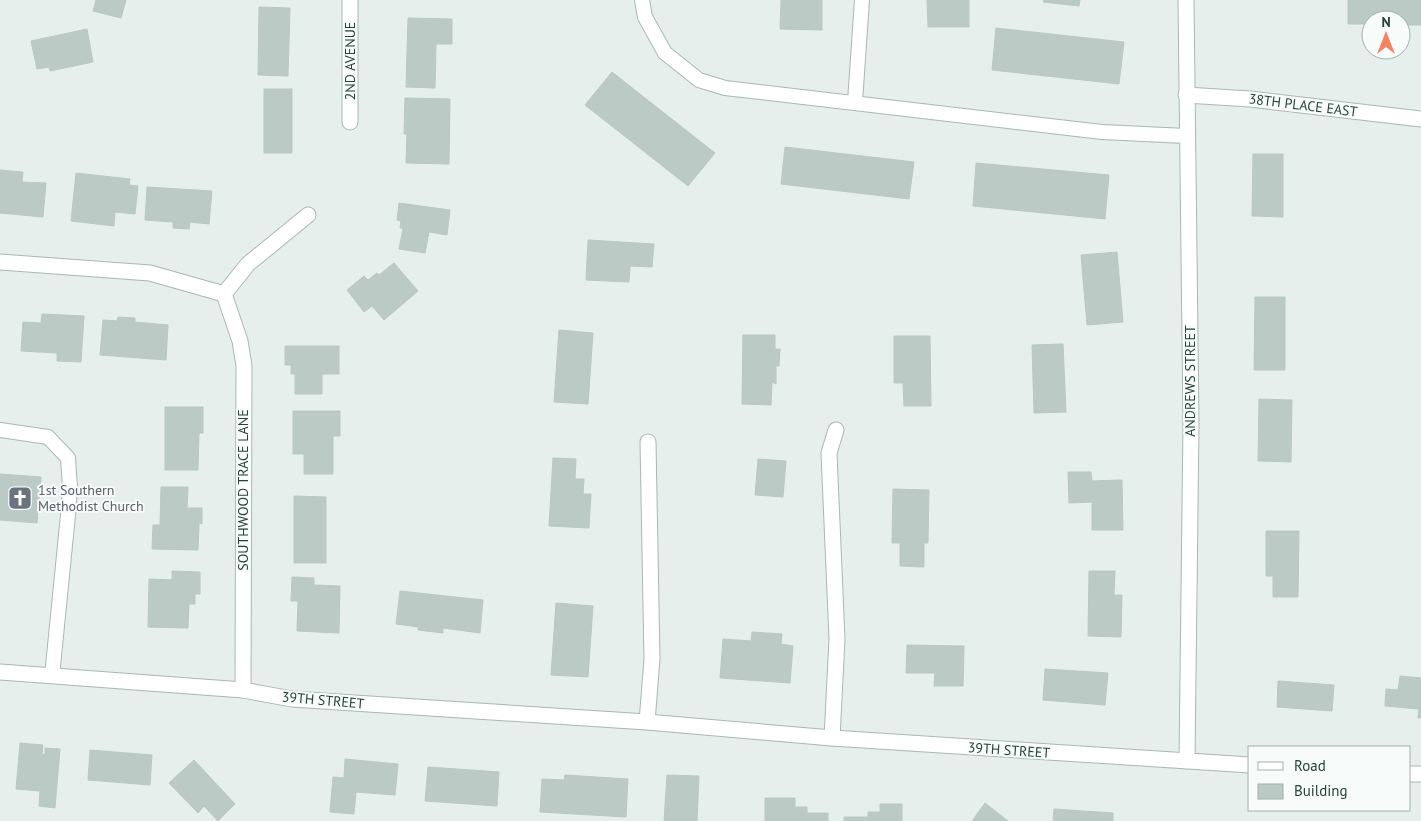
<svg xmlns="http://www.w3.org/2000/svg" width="1421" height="821" font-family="'PT Sans',sans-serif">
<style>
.building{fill:#bbcac4;stroke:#b8c9c2}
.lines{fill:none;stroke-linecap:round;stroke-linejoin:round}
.lane-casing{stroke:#a8b8b2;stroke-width:16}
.street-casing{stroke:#a8b8b2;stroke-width:17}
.lane{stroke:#fff;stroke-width:14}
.street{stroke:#fff;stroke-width:15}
.labels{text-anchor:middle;stroke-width:4;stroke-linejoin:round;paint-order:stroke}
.street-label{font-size:14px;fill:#24423a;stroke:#f7fbf9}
.worship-label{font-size:14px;fill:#5b616d;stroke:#f7fbf9;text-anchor:start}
</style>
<rect width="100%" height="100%" fill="#e6efeb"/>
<g class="building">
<path d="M96 0H126L121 18 93 11Z"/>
<path d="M781 0H822V30L780 29Z"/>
<path d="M927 0H969V27H928Z"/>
<path d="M1044 0H1080L1079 6 1043 2Z"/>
<path d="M1348 0H1421V25H1401V20H1371V24H1348Z"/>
<path d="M259 7 290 8 288 76 258 75Z"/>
<path d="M408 18 452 19V44H436L435 88 406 87Z"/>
<path d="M996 28 1124 42 1119 84 992 70Z"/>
<path d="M87 29 93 62 50 71 49 67 37 69 31 41Z"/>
<path d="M612 72 715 153 688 186 585 105Z"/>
<rect x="264" y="89" width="28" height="64"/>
<path d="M405 98 450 99 449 164 406 163 407 134H404Z"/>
<path d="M785 147 914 162 909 199 781 184Z"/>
<path d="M1253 154H1283V217L1252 216Z"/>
<path d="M976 163 1109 175 1105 219 973 206Z"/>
<path d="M0 170 23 172 22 182 46 183 43 217 0 213Z"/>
<path d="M76 173 130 179 129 185 138 186 135 214 115 212 114 226 71 221Z"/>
<path d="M147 187 212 191 209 224 190 222 189 229 173 228V222L145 220Z"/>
<path d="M399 203 450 210 447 235 429 232 425 253 399 249 403 228H400L401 221 397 220Z"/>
<path d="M588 240 654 244 652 267 630 266 629 282 586 280Z"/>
<path d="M1117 252 1123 322 1087 325 1081 255Z"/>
<path d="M394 263 418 291 384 320 372 306 364 312 347 290 364 276 368 280 377 273 379 275Z"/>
<path d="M1255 297H1285V370H1254Z"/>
<path d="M42 314 84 316 81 362 57 361V353L21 351 23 322 41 323Z"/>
<path d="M118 317 135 318V322L168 325 166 360 100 355 103 320 117 321Z"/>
<path d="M559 330 593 333 588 404 554 402Z"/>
<path d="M743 335H775V349H780L779 366H776V384L772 382 771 405 742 404Z"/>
<path d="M894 336H930L931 406H904L903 383H894Z"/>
<path d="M1063 344 1066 412 1034 413 1032 345Z"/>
<path d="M285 346H339V374H322V394H295V374H291V365H285Z"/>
<path d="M1259 399 1292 400 1291 462 1258 461Z"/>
<path d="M165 407H203V433H199L198 470H165Z"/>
<path d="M293 411H340V436H333V474H304V454H293Z"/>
<path d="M553 458 576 459 575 479H584L583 494H591L589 528 549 526Z"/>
<path d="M758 459 786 461 783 497 755 495Z"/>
<path d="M1068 472H1091L1092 481 1122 480 1123 530H1092V502L1069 503Z"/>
<path d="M0 474 41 477 37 523 0 520Z"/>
<path d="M161 487H188L187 508H202V524L199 523 198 550 152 549 153 525H160Z"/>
<path d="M893 489 929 490 928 543H924V567L900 566V543H892Z"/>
<path d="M294 496 326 497V563H294Z"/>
<path d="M1266 531H1299L1298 597H1273V576H1266Z"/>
<path d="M172 571 200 572V594H195V604H189L188 628 148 627 149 579 172 580Z"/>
<path d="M1089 571H1115L1114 595H1122L1121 637 1088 636Z"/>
<path d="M292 577 314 578V585L340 586 339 633 297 631 298 601H291Z"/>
<path d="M400 591 483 600 480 633 443 628V633L418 630V627L396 624Z"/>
<path d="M556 603 593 606 588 677 551 675Z"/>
<path d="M752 632 782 634 781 644 793 646 790 683 720 678 723 639 751 641Z"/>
<path d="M907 645 964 646 963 686H934L935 673H906Z"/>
<path d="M1045 669 1108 673 1105 705 1043 700Z"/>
<path d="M1400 676 1421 678V718H1418L1419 709 1385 706 1386 689 1398 690Z"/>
<path d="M1278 681 1334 685 1332 711 1277 707Z"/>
<path d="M20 743 43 745 42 754 45 755V748L60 749 55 808 39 806 40 791 16 789Z"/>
<path d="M90 750 152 755 150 785 88 780Z"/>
<path d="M345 759 398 764 395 795 356 792 354 814 330 812 333 777 344 778Z"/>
<path d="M194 760 235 804 218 821 204 806 198 813 169 783Z"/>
<path d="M428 767 499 772 497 806 425 801Z"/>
<path d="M565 775 628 779 626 817 540 812 542 779 564 780Z"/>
<path d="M667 775 699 776 697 821H664Z"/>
<path d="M765 798H795V807H807V813H828V821H765Z"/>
<path d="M985 803 1008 821H972Z"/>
<path d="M880 804H902V821H844V817H868V812H880Z"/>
<path d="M1054 809 1113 813V821H1053Z"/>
</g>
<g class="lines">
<g class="lane-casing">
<g id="lane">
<path d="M642 0 645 17 665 53 699 80 725 88 1102 132 1186 136"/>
<path d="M855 102 862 0"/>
<path d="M0 430 48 437 68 458 70 488 68 515 52 676"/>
</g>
</g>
<g class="street-casing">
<g id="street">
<path d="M1186 0 1191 424 1187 761"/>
<path d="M1186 95 1250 99 1421 119"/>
<path d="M350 122V0"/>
<path d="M0 262 150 273 224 294"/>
<path d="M224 294 240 341 244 366 243 690"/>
<path d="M224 294 248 264 308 215"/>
<path d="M0 672 243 690 292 699 647 722 832 738 1250 765"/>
<path d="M647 722 652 659 648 442"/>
<path d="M832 738 837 639 829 453 836 430"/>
<path d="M1410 774H1421"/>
</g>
</g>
<use href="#lane" class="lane"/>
<use href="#street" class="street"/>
</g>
<defs>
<g id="church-square" transform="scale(1.25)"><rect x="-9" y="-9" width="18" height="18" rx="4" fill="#6b7280" stroke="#f7fbf9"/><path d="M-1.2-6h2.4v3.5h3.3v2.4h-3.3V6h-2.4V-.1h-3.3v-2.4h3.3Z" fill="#fff"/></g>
</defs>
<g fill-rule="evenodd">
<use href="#church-square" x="20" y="498"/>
</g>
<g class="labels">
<g class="street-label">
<text transform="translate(350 61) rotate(-90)" y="5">2ND AVENUE</text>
<text transform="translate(1303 105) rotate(7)" y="5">38TH PLACE EAST</text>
<text transform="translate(1190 381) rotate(-90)" y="5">ANDREWS STREET</text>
<text transform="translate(243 490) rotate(-90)" y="5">SOUTHWOOD TRACE LANE</text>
<text transform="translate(323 700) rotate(5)" y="5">39TH STREET</text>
<text transform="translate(1009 750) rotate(4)" y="5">39TH STREET</text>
</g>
<g class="worship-label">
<text x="38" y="495">1st Southern<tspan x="38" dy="16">Methodist Church</tspan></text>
</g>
</g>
<rect x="1248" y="746" width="162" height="65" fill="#f7fbf9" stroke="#a3b1ad"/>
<rect x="1258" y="762" width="25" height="8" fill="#ffffff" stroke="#a3b1ad"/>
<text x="1294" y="771" font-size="15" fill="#24423a">Road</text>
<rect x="1258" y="784" width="25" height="15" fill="#bbcac4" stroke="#a3b1ad"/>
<text x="1294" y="796" font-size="15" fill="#24423a">Building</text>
<g transform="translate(1386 35)"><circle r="24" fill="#f7fbf9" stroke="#a3b1ad"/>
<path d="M0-4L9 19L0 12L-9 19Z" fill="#f4845f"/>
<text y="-8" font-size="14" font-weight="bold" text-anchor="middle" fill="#24423a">N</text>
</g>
</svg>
